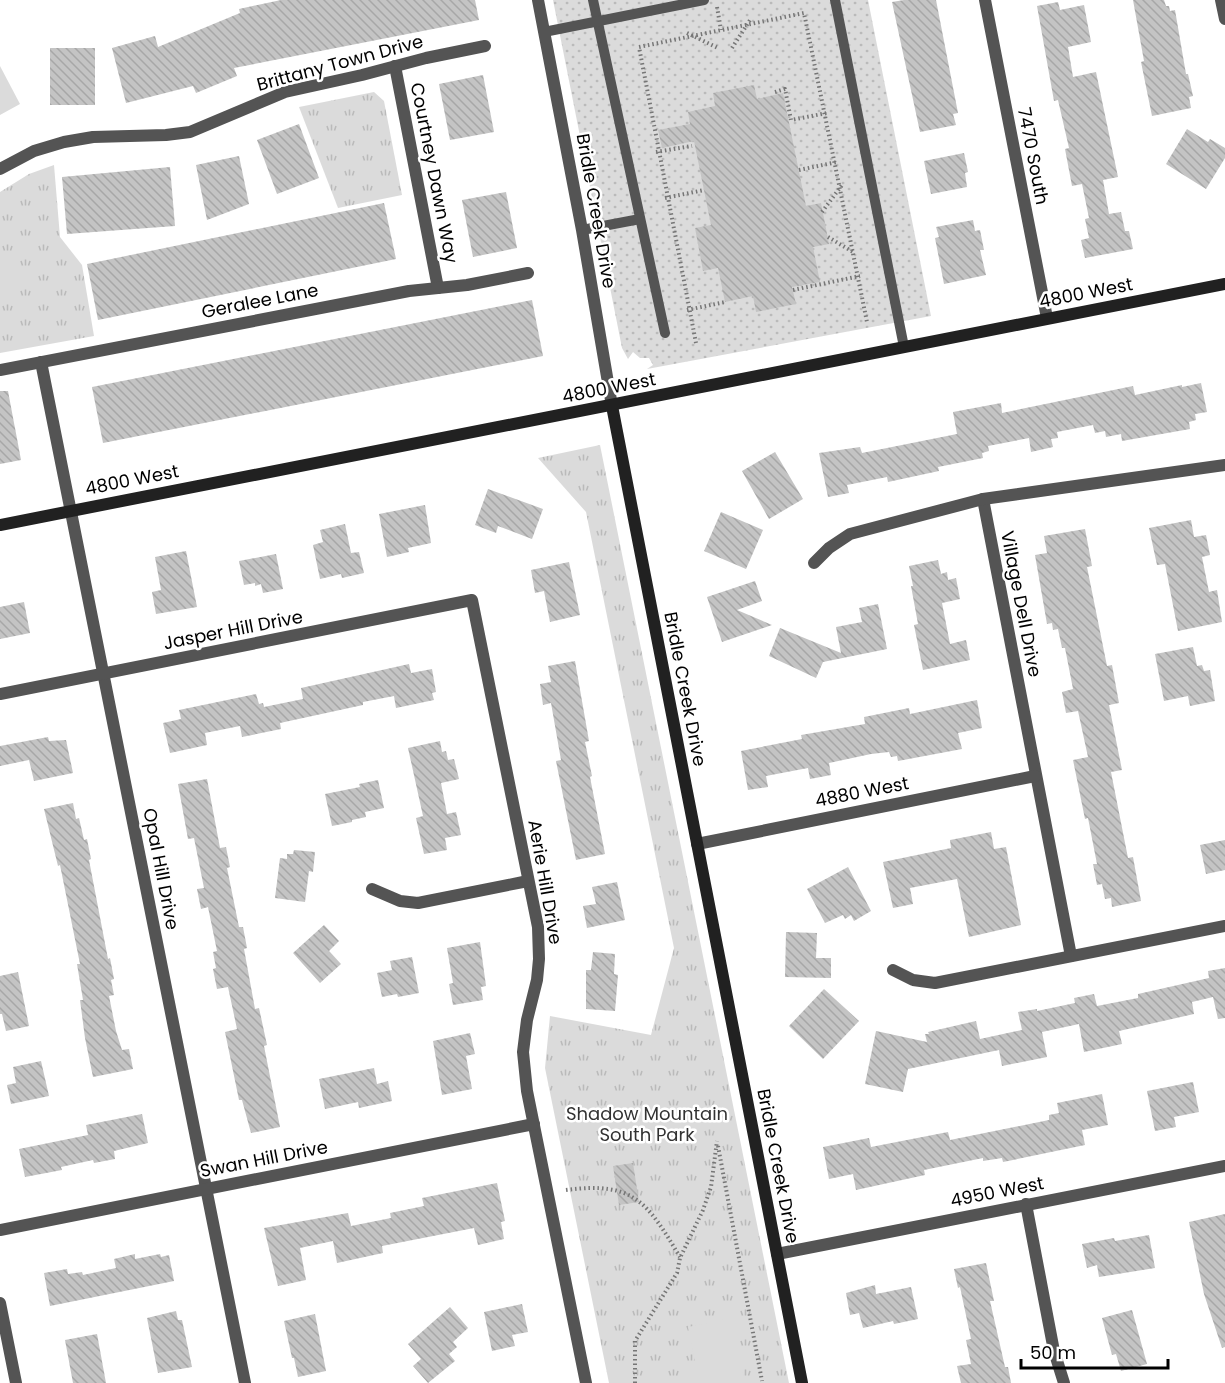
<svg xmlns="http://www.w3.org/2000/svg" width="1225" height="1383" font-family="Poppins,sans-serif">
<style>
.grass{fill:url(#grass-dots)}
.park{fill:url(#park-tufts)}
.pitch{fill:#dbdbdb}
.building{fill:url(#building-back-hatch)}
.lines{fill:none;stroke-linecap:round;stroke-linejoin:round}
.path{stroke:#767676;stroke-width:4;stroke-dasharray:1.5 3;stroke-linecap:butt}
.lane{stroke:#545454;stroke-width:10}
.street{stroke:#545454;stroke-width:12}
.secondary{stroke:#212121;stroke-width:12}
.labels{text-anchor:middle;stroke-width:5;stroke-linejoin:round;paint-order:stroke}
.street-label{font-size:18px;fill:#000;stroke:#fff}
.park-label{font-size:18px;fill:#323232;stroke:#fff}
</style>
<defs>
<pattern id="grass-dots" width="8" height="8" patternUnits="userSpaceOnUse" patternTransform="scale(1.5)"><rect width="8" height="8" fill="#dbdbdb"/><path d="M2 2h.1M6 6h.1" fill="none" stroke="#bababa" stroke-width="1.8" stroke-linecap="round"/></pattern>
<pattern id="park-tufts" width="24" height="20" patternUnits="userSpaceOnUse" patternTransform="scale(1.5)"><rect width="24" height="20" fill="#dbdbdb"/><path d="M3 7l-1-3M5 7V3M7 7l1-3M15 17l-1-3M17 17v-4M19 17l1-3" fill="none" stroke="#bababa"/></pattern>
<pattern id="building-back-hatch" width="6" height="6" patternUnits="userSpaceOnUse" patternTransform="scale(1.5)"><rect width="6" height="6" fill="#c4c4c4"/><path d="M-1 5l2 2M0 0l6 6M5-1l2 2" fill="none" stroke="#a7a7a7"/></pattern>
</defs>
<rect width="100%" height="100%" fill="#fff"/>
<path class="grass" d="M553 0H868L931 316 647 369 653 365 649 358H640L633 352 628 359 622 348Z"/>
<g class="park">
<path d="M374 92 384 101 402 195 338 208 299 107Z"/>
<path d="M54 165 60 237 82 265 94 336 0 353V192L29 174Z"/>
<path d="M600 445 789 1383H609L545 1068 550 1016 651 1035 674 948 586 512 538 458Z"/>
</g>
<g class="pitch">
<path d="M0 66 20 104 0 115Z"/>
<path d="M0 254 27 281 0 308Z"/>
<path d="M732 1318 745 1383H699L688 1327Z"/>
</g>
<g class="building">
<path d="M281 0H475L479 20 234 68 237 76 196 93 193 86 126 103 112 48 155 36 158 47 240 13 239 9Z"/>
<path d="M904 0H936L958 113 953 114 956 125 920 132 892 2Z"/>
<path d="M1133 0H1164L1166 6H1169L1170 11 1175 10 1186 74H1188L1193 96 1189 97 1191 108 1152 116 1141 62 1144 61Z"/>
<path d="M1058 2 1060 10 1084 5 1091 42 1068 47 1073 77 1096 72 1118 177 1103 180 1109 214 1121 212 1125 231H1129L1133 249 1085 258 1081 240 1089 238 1085 219 1089 218 1082 184 1072 186 1065 149 1069 148 1058 100 1054 101 1037 6Z"/>
<rect x="50" y="48" width="45" height="57"/>
<path d="M483 75 494 132 450 140 439 84Z"/>
<path d="M754 85 757 99 783 93 806 206 821 203 829 244 813 247 820 282 792 287 796 304 756 312 753 296 725 302 718 268 703 271 695 228 711 225 694 141 662 148 658 130 690 124 688 112 715 106 713 93Z"/>
<path d="M299 124 319 178 277 194 257 140Z"/>
<path d="M1187 129 1208 142 1210 139 1225 148V158L1206 189 1166 164Z"/>
<path d="M964 153 968 172 965 173 967 187 931 194 924 161Z"/>
<path d="M239 156 249 204 207 220 196 165Z"/>
<path d="M170 167 175 226 67 234 62 177Z"/>
<path d="M506 192 517 248 473 257 462 200Z"/>
<path d="M384 203 396 259 98 320 87 264Z"/>
<path d="M973 220 975 231 980 230 984 250H980L986 275 944 284 935 238 939 237 936 227Z"/>
<path d="M532 300 543 356 103 443 92 387Z"/>
<path d="M1201 383 1207 412 1195 414 1196 420 1189 422 1190 429 1122 441 1121 434 1106 437 1105 431 1095 433 1093 425 1057 432 1058 438 1051 439 1053 447 1031 452 1029 438 988 446 989 451 982 453 983 458 938 467 939 471 888 482 887 477 847 485 849 493 828 497 819 453 860 447 862 453 957 434 953 412 1001 403 1002 413 1133 386 1135 395 1182 385V387Z"/>
<path d="M0 391H8L21 460 0 464Z"/>
<path d="M775 452 803 499 769 519 742 471Z"/>
<path d="M488 489 543 509 532 539 498 526 496 533 475 525Z"/>
<path d="M425 505 431 543 408 548 409 552 387 557 379 514Z"/>
<path d="M721 512 763 530 746 569 704 551Z"/>
<path d="M1191 520 1194 537 1206 535 1210 555 1202 557 1209 592 1217 590 1222 622 1178 631 1165 564 1157 565 1149 528Z"/>
<path d="M345 524 351 553 359 552 364 573 342 578 341 574 320 579 313 545 323 542 320 530Z"/>
<path d="M1085 529 1092 566 1087 567 1107 666 1112 665 1119 703 1109 705 1122 770 1111 772 1128 858 1133 857 1141 901 1112 907 1111 898 1105 899 1102 884 1097 885 1093 864H1097L1088 818 1085 819 1073 760 1088 757 1078 711 1066 713 1062 692 1073 689 1065 648H1062L1058 629 1053 630 1052 623 1047 624 1035 555 1047 553 1044 536Z"/>
<path d="M186 551 197 607 156 614 152 592 161 590 155 557Z"/>
<path d="M276 554 283 589 263 593 261 584 255 586V583L244 585 239 561Z"/>
<path d="M938 560 941 574 947 572 948 580 956 578 960 599 942 603 950 644 966 640 970 660 923 670 914 625 918 624 911 586H913L909 566Z"/>
<path d="M569 562 580 615 550 622 544 591 535 593 531 570Z"/>
<path d="M755 581 762 601 737 610 772 625 722 642 707 597Z"/>
<path d="M24 602 30 633 0 639V607Z"/>
<path d="M878 604 887 649 823 662 816 678 769 656 780 628 841 653 836 627 862 622 859 608Z"/>
<path d="M1193 647 1197 666 1202 665 1204 671 1210 670 1215 701 1190 706 1188 696 1164 701 1155 654Z"/>
<path d="M575 661 589 741 585 742 592 776 590 777 605 854 576 860 556 761 561 760 551 703 543 705 540 684 551 682 548 666Z"/>
<path d="M409 664 411 673 432 669 436 692 432 693 434 700 396 708 394 696 363 702V705L280 723 281 729 242 737 240 726 205 733 207 745 170 753 163 723 181 719 179 710 256 694 259 704 263 703 264 707 303 699 301 688Z"/>
<path d="M977 700 982 728 958 733 962 749 898 761 897 756 891 757 889 752 871 754 829 763 831 775 810 779 808 768 766 776 768 787 748 790 741 751 802 739 801 735 865 724 864 717 909 708 910 714Z"/>
<path d="M48 737 49 741 66 740 73 773 34 781 29 760 0 766V746Z"/>
<path d="M440 741 442 752 446 751 448 760 454 759 459 779 441 783 447 814 456 812 461 835 445 838 447 850 424 854 416 818 423 816 408 748Z"/>
<path d="M207 779 220 848 226 847 230 867 227 868 239 927H243L247 948 244 949 255 1009 259 1008 267 1045 264 1046 280 1127 251 1133 242 1100H239L225 1032 237 1029 228 987 217 989 213 969 216 968 213 952 217 951 208 907 201 909 197 889 204 888 194 838 188 839 178 784Z"/>
<path d="M378 780 384 808 365 812 366 817 352 820V822L332 826 325 794 360 787 359 784Z"/>
<path d="M73 803 76 819 79 818 84 840 87 839 91 859 89 860 108 959 110 958 114 979 111 980 114 995 109 996 116 1031 122 1050 129 1049 133 1069 93 1077 85 1038 80 1000H83L77 964H80L60 865 58 866 44 809Z"/>
<path d="M991 832 994 849 1006 847 1021 925 969 937 957 879 910 888 913 904 893 908 883 862 951 848 950 840Z"/>
<path d="M1225 840V870L1206 874 1200 845Z"/>
<path d="M294 850 315 852 313 872 309 871 305 902 275 898 280 858 287 859V854H293Z"/>
<path d="M848 867 871 911 854 921 851 915 845 919 843 915 825 923 807 889Z"/>
<path d="M617 882 625 920 587 928 583 906 596 904 592 887Z"/>
<path d="M324 925 339 941 329 951 341 964 320 983 293 953Z"/>
<path d="M786 932 817 933 816 958H831V978L785 977Z"/>
<path d="M480 942 486 986 481 987 483 1000 453 1005 449 984 453 983 447 948Z"/>
<path d="M593 952 615 954 614 974 618 975 615 1011 586 1009V970H591Z"/>
<path d="M412 957 419 993 398 997 397 994 382 997 377 973 392 970 390 961Z"/>
<path d="M1225 968V1018L1218 1019 1213 997 1192 1002 1194 1014 1119 1031 1122 1044 1084 1052 1079 1024 1042 1032 1047 1057 1002 1066 999 1050 908 1069 903 1092 865 1084 876 1031 927 1042 925 1034H929L928 1032 976 1021 980 1039 1022 1030 1018 1012 1037 1009V1011L1075 1003 1074 998 1094 994 1097 1006 1138 998V994L1209 978 1208 971Z"/>
<path d="M18 972 29 1026 6 1031 2 1014H0V976Z"/>
<path d="M824 989 859 1021 823 1059 789 1026Z"/>
<path d="M470 1033 475 1054 466 1056 472 1089 442 1095 433 1041Z"/>
<path d="M41 1061 49 1096 11 1104 7 1085 16 1083 13 1067Z"/>
<path d="M374 1068 377 1084 388 1081 392 1101 359 1108 358 1102 325 1109 319 1079Z"/>
<path d="M1193 1082 1199 1112 1174 1117 1176 1127 1155 1131 1147 1091Z"/>
<path d="M1102 1094 1108 1125 1082 1130 1085 1145 1003 1162 1002 1158 983 1161V1158L924 1170 925 1175 856 1190 853 1174 829 1179 823 1147 869 1138 871 1147 948 1132 950 1140 1049 1120V1115L1059 1113 1057 1103Z"/>
<path d="M142 1114 148 1143 114 1151 115 1159 94 1163 93 1160 61 1167 62 1170 25 1177 19 1149 88 1135 86 1125Z"/>
<path d="M633 1163 639 1202 619 1205 613 1166Z"/>
<path d="M497 1183 505 1221 501 1222 504 1239 478 1245 474 1228 382 1246 383 1253 337 1263 333 1241 300 1248 306 1280 278 1286 264 1228 348 1213 351 1226 391 1218 390 1213 424 1206 422 1198Z"/>
<path d="M1225 1214V1347L1222 1348 1204 1294 1189 1222Z"/>
<path d="M1149 1235 1155 1268 1099 1277 1097 1265 1087 1268 1082 1244 1114 1238 1115 1241Z"/>
<path d="M135 1254V1259L160 1254 161 1257 169 1255 174 1281 50 1306 44 1273 67 1269 68 1274 82 1272 83 1275 116 1268 114 1259Z"/>
<path d="M986 1263 994 1301H990L1005 1367H1008L1011 1383H961L957 1366 971 1364 966 1340 971 1339 960 1287 958 1288 954 1269Z"/>
<path d="M875 1285 876 1294 911 1287 918 1319 894 1324 893 1321 863 1328 859 1313 850 1315 846 1293Z"/>
<path d="M522 1304 528 1332 512 1335 515 1346 492 1351 484 1312Z"/>
<path d="M450 1307 468 1328 453 1342 457 1347 449 1354 455 1361 428 1383 413 1366 421 1359 408 1344Z"/>
<path d="M1132 1310 1147 1364 1121 1371 1116 1354 1112 1355 1102 1318Z"/>
<path d="M176 1311 178 1320H182L192 1367 158 1373 147 1318Z"/>
<path d="M315 1314 326 1371 298 1377 294 1358H292L284 1321Z"/>
<path d="M97 1334 106 1383H73L65 1340Z"/>
</g>
<g class="lines">
<g class="path">
<path d="M717 7 721 30"/>
<path d="M687 33 718 48"/>
<path d="M732 48 750 20"/>
<path d="M775 92 785 89 791 120 827 113"/>
<path d="M656 152 692 146"/>
<path d="M799 170 837 162"/>
<path d="M665 198 704 190"/>
<path d="M822 212 842 185"/>
<path d="M828 237 853 252"/>
<path d="M793 290 860 276"/>
<path d="M687 310 725 302"/>
<path d="M696 343 639 47 804 13 867 322"/>
<path d="M718 1146 762 1381"/>
<path d="M566 1190C634 1181 647 1202 680 1257"/>
<path d="M635 1383V1341L677 1273 680 1258 703 1210 711 1187 717 1141"/>
</g>
<g class="lane">
<path d="M593 0 665 333"/>
<path d="M835 0 904 347"/>
<path d="M544 32 704 0"/>
<path d="M582 230 640 219"/>
</g>
<g class="street">
<path d="M538 0 582 230 612 406"/>
<path d="M985 0 1047 318"/>
<path d="M1221 0 1225 19"/>
<path d="M395 66 438 288"/>
<path d="M0 169 34 151 64 142 93 137 166 135 190 132 285 92 362 75 426 58 485 46"/>
<path d="M41 362 245 1383"/>
<path d="M0 370 409 291 467 285 528 273"/>
<path d="M983 499 1071 956"/>
<path d="M814 563 829 548 850 534 983 499 1225 465"/>
<path d="M0 694 472 600 538 927 539 959 537 980 527 1020 523 1052 527 1091 586 1383"/>
<path d="M697 844 1035 776"/>
<path d="M372 889 400 901 418 903 528 881"/>
<path d="M893 970 913 980 935 983 1225 926"/>
<path d="M1026 1204 1054 1351 1064 1383"/>
<path d="M0 1230 534 1124"/>
<path d="M777 1254 1225 1166"/>
<path d="M0 1303 16 1383"/>
</g>
<g class="secondary">
<path d="M612 406 802 1383"/>
<path d="M0 525 1225 284"/>
</g>
</g>
<g class="labels">
<g class="street-label">
<text transform="translate(340 63) rotate(-15)" y="6">Brittany Town Drive</text>
<text transform="translate(1033 156) rotate(79)" y="6">7470 South</text>
<text transform="translate(434 173) rotate(79)" y="6">Courtney Dawn Way</text>
<text transform="translate(596 211) rotate(80)" y="6">Bridle Creek Drive</text>
<text transform="translate(1086 293) rotate(-11)" y="6">4800 West</text>
<text transform="translate(260 301) rotate(-11)" y="6">Geralee Lane</text>
<text transform="translate(609 388) rotate(-11)" y="6">4800 West</text>
<text transform="translate(132 480) rotate(-11)" y="6">4800 West</text>
<text transform="translate(1021 604) rotate(79)" y="6">Village Dell Drive</text>
<text transform="translate(233 630) rotate(-11)" y="6">Jasper Hill Drive</text>
<text transform="translate(685 689) rotate(79)" y="6">Bridle Creek Drive</text>
<text transform="translate(862 792) rotate(-11)" y="6">4880 West</text>
<text transform="translate(161 869) rotate(79)" y="6">Opal Hill Drive</text>
<text transform="translate(545 882) rotate(80)" y="6">Aerie Hill Drive</text>
<text transform="translate(264 1159) rotate(-11)" y="6">Swan Hill Drive</text>
<text transform="translate(778 1166) rotate(79)" y="6">Bridle Creek Drive</text>
<text transform="translate(997 1192) rotate(-11)" y="6">4950 West</text>
</g>
<g class="park-label">
<text x="647" y="1120">Shadow Mountain<tspan x="647" dy="21">South Park</tspan></text>
</g>
</g>
<path d="M1021 1359v9h147v-9" fill="none" stroke="#000000" stroke-width="3"/>
<text x="1030" y="1359" font-size="18" fill="#000000" stroke="#ffffff" stroke-width="4.5" paint-order="stroke">50 m</text>
</svg>
